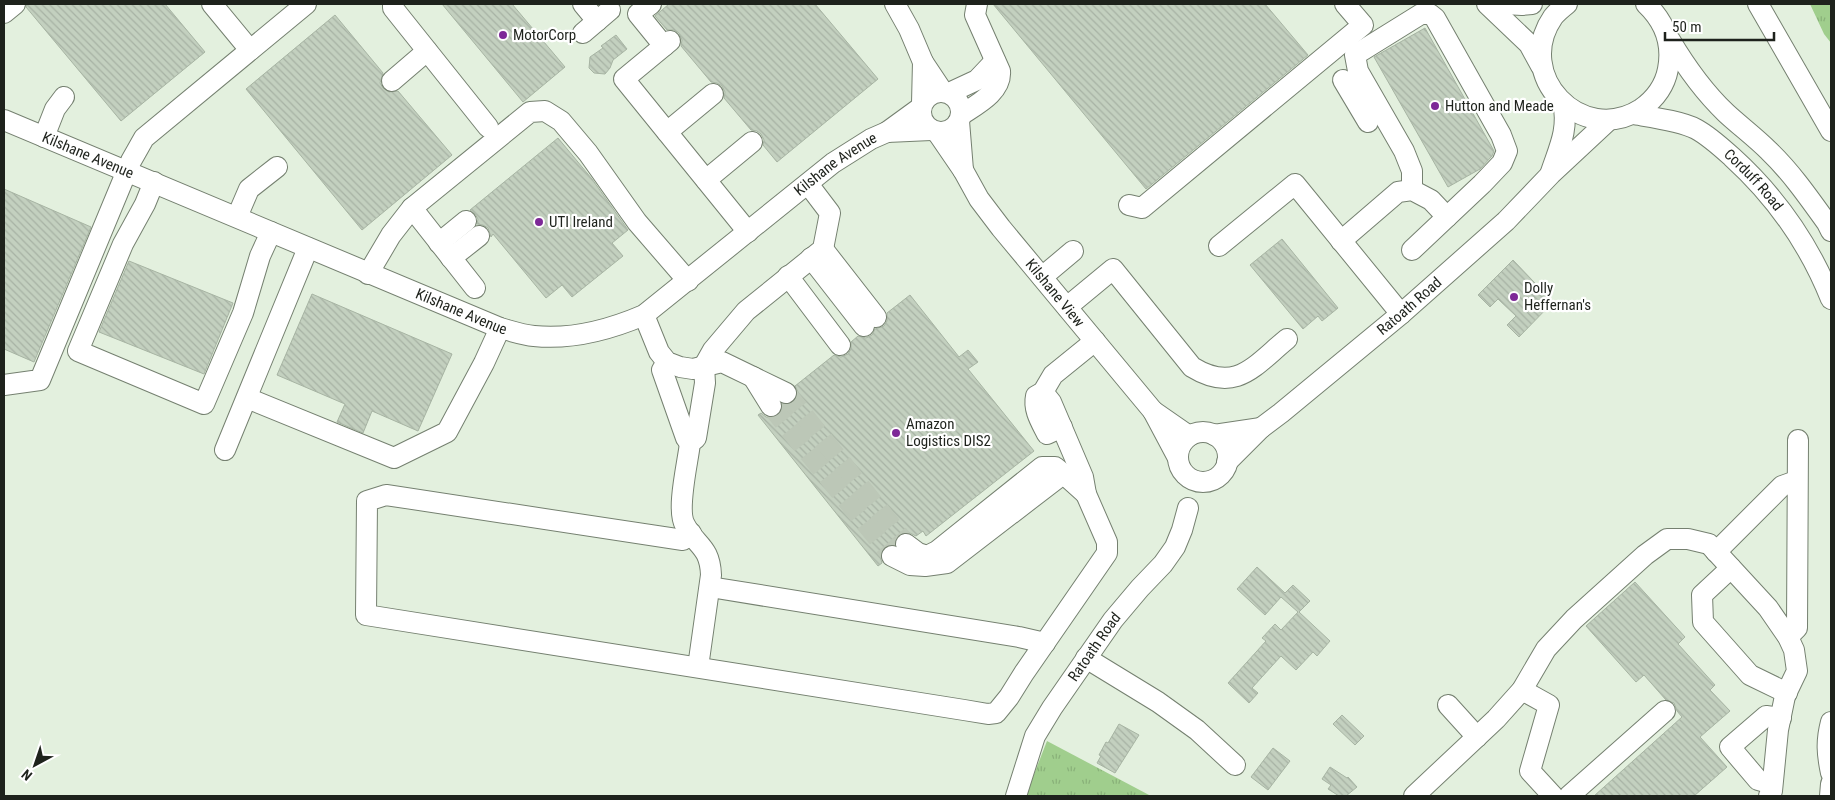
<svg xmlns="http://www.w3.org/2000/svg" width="1835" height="800" font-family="'Roboto Condensed',sans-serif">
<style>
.grass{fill:url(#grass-tufts)}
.building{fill:url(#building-back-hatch);stroke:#a7b4a3}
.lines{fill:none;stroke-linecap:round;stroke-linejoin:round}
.minor-tunnel{stroke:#bcc7b7;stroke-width:20;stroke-dasharray:20 10;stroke-linecap:butt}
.minor-casing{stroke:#758070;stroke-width:22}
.minor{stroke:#fff;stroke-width:20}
.poi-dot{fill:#7d2897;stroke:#fff;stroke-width:2}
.labels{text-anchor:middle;stroke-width:4.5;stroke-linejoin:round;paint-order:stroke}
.poi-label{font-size:15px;fill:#1e221c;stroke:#fff;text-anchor:start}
.street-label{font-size:15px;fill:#1e221c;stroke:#fff}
</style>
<defs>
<pattern id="grass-tufts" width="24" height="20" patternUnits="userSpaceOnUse" patternTransform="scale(1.25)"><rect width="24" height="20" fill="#a0ce8d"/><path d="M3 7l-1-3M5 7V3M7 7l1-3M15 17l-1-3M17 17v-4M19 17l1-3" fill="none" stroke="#89b179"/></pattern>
<pattern id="building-back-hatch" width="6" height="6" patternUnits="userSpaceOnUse" patternTransform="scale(1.25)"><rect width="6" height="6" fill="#c3d0bf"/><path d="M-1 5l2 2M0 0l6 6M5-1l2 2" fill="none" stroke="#a7b2a4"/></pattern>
</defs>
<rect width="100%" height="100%" fill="#e3f0de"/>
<g class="grass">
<path d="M1810 4H1831V43L1824 34Z"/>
<path d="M1047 741 1151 796H1027L1029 787Z"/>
</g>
<g class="building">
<path d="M27 4H165L205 52 121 121 26 7Z"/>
<path d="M442 4H512L565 67 523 102Z"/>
<path d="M669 4H815L878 79 777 162 763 145 764 140 761 134 757 131 751 130 724 98 725 92 722 86 717 83 711 82 681 46 682 40 679 33 674 30H667L655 16Z"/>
<path d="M993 4H1265L1308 55 1146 189Z"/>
<path d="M335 15 383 73 380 83 383 88 389 92 398 91 452 155 362 230 246 89Z"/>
<path d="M1425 28 1494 151 1492 156 1480 169 1448 187 1374 57Z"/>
<path d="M616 35 627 49 613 60 610 68 605 74 594 73 589 68 590 57 603 48 601 46Z"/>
<path d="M558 138 592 179 628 230 612 243 623 256 572 297 562 285 546 298 493 234 491 237 488 228 483 225 477 224 478 219 475 214 470 210Z"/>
<path d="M4 189 91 227 34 362 4 349Z"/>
<path d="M1282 239 1338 308 1322 321 1318 316 1303 329 1250 265Z"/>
<path d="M1513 260 1553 302 1519 337 1507 325 1516 316 1498 299 1490 307 1478 295Z"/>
<path d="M129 261 233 303 204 374 99 332Z"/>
<path d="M312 294 452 354 418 431 372 411 363 433 337 422 345 404 277 375Z"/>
<path d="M910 295 959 357 968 350 978 362 968 369 1034 451 926 536 923 531 916 536 908 532 901 533 896 537 894 545 886 546 882 550 880 556 882 563 878 566 758 415 761 413 766 417 771 418 778 416 782 411V404L792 403 796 399 798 392 795 386 834 355 841 357 848 354 851 349V342L858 336 866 338 872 335 875 329 884 326 887 321V313Z"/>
<path d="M1257 567 1285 593 1293 585 1310 601 1299 612 1330 641 1317 656 1313 652 1296 670 1281 656 1252 688 1258 693 1249 703 1228 683 1266 641 1262 638 1275 624 1281 630 1298 612 1281 597 1265 615 1237 589Z"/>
<path d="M1635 582 1685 637 1678 644 1715 685 1710 690 1730 711 1700 737 1727 767 1694 796H1594L1682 717 1677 711 1674 703 1666 700 1644 675 1636 682 1586 626Z"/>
<path d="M1342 715 1364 736 1355 745 1333 724Z"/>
<path d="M1119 724 1139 735 1115 773 1097 763 1101 756 1099 755 1106 742 1108 743Z"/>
<path d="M1273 748 1290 761 1268 790 1251 777Z"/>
<path d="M1330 767 1347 778 1348 777 1357 787 1346 796H1339L1328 789 1331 785 1322 779Z"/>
</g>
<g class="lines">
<g class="minor-tunnel">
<path d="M786 393 906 544"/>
<path d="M771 406 892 556"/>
</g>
<g class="minor-casing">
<g id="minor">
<path d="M212 4 250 50"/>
<path d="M393 4V8L488 127"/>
<path d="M583 4 597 21"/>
<path d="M651 4 638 14 664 46"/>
<path d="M895 4 909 29 923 62"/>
<path d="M1487 4 1529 44 1541 66"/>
<path d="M1505 4 1522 5 1532 4"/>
<path d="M1567 4C1562 8 1557 12 1553 17 1513 75 1581 147 1641 109 1655 99 1665 85 1668 69 1673 43 1665 22 1646 4"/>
<path d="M1758 4 1831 131"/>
<path d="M4 13 15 4"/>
<path d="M583 33 610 10"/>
<path d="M1670 40C1686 67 1703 91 1726 113 1740 126 1755 137 1769 151 1791 172 1809 198 1827 223L1831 231"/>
<path d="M670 41 624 79 748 232"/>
<path d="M1343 80 1368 122"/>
<path d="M392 81 427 51"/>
<circle cx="941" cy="112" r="20"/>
<path d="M949 93 977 80 995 61"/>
<path d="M922 103 923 62 943 92"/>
<path d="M920 108 887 132 931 130"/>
<path id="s1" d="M1633 114C1650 117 1681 121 1696 129 1709 136 1721 147 1732 157 1775 196 1809 244 1831 299"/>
<path d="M961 115C976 105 1002 92 1000 71L975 15 977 4"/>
<path id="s2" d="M4 120 500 328C511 331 523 335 534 336 572 340 609 330 644 315L833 163 871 139 887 132"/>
<path d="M667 132 713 94"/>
<path d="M937 132 963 170 959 121"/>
<path d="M44 137 55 109 64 97"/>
<path id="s3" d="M963 170 979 199 1001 228 1153 411"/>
<path d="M1551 172C1559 148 1569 129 1563 103"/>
<path d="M706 180 752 142"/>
<path d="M154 182 145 204 123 244 78 351 204 404 243 313 260 256 271 232"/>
<path d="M1129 205 1142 208 1363 25 1345 4"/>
<path d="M412 208 475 288"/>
<path d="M237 217 249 189 277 167"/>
<path d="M1341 241 1398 192 1412 190 1431 200 1447 217"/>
<path d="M439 243 466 221"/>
<path d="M1219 246 1295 184 1401 314"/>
<path d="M823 249 876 317"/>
<path d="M1412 250 1482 184 1502 163 1507 151 1501 135 1435 18 1430 14H1421L1355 55 1358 71 1404 151 1412 171V190"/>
<path d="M451 258 479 236"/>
<path d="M811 258 864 326"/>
<path d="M368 274 391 235 412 208 530 112 545 111 561 121 588 153 637 222 688 281"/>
<path d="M788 276 840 345"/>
<path d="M1042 277 1073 251"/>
<path d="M1067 307 1113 269 1192 367C1236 394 1254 366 1287 339"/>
<path d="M644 315 659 352 667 362 680 367 693 369 722 362 786 393"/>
<path d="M667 362 662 370 686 438 690 443"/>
<path d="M753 377 771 406"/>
<path d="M4 385 40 380 131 161 144 138 306 4"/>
<path d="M247 398 394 458 447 432 484 363 500 328"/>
<path d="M1062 427 1047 434C1041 422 1033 410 1036 396L1043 392 1053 375 1095 341"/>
<path id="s4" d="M1261 428 1281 413 1401 314 1506 221 1551 174 1609 120"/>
<circle cx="1203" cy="457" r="25"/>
<path d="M1214 435 1261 428 1227 462"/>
<path d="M225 450 308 248"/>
<path d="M1178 458 1153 411 1189 436"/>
<path d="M691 533 683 540 386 495 367 501 366 615 964 710 988 714 996 713 1009 697 1024 673 1107 553V542L1086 494 1083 477 1051 402 1043 392"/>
<path d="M906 544 918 553 927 556 937 551 1042 467H1055L1066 476"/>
<path d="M1716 552 1782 486 1796 481"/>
<path d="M892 556 910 565 925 566 947 563 1059 477 1066 476 1086 494"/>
<path d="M1731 568 1702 595 1703 622 1750 675 1787 693"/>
<path d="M710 587 1019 637 1045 643"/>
<path d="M1788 637 1797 628 1798 440"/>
<path d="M1086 658 1158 702 1197 730 1235 765"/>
<path d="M698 667 711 575C710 546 696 546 685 525 676 510 688 462 690 443L696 438 705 383 704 366 713 350 746 311 823 249 830 213 808 184"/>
<path d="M1522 690 1549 705 1530 771 1553 796"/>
<path d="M1448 705 1477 737"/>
<path d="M1831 722C1826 741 1827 754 1831 773"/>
<path d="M1772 784 1758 780 1730 747 1766 716 1781 718"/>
<path id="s5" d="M1016 796 1035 736 1052 708 1113 620 1140 588 1163 564 1175 547 1182 530 1188 508"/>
<path d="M1414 796 1496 719 1522 690 1546 649 1574 619 1645 555 1667 539H1688L1709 544 1768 608 1788 637 1794 650 1797 671 1785 696 1778 730 1772 791 1769 796"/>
<path d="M1569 796 1665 711"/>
<path d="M1830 796 1831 784"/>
</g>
</g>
<use href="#minor" class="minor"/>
</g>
<g class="poi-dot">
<circle cx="503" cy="35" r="5"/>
<circle cx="1435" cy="106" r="5"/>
<circle cx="539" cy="222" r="5"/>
<circle cx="1514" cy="297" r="5"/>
<circle cx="896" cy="433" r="5"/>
</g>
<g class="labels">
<g class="poi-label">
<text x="513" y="40">MotorCorp</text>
<text x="1445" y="111">Hutton and Meade</text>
<text x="549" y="227">UTI Ireland</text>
<text x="1524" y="293">Dolly<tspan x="1524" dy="17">Heffernan's</tspan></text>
<text x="906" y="429">Amazon<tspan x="906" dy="17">Logistics DIS2</tspan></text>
</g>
<g class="street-label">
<text dy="5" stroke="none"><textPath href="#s2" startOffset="91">Kilshane Avenue</textPath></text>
<text dy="5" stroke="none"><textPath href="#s2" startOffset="930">Kilshane Avenue</textPath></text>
<text dy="5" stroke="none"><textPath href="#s1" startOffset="142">Corduff Road</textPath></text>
<text dy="5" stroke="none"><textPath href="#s3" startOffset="154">Kilshane View</textPath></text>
<text dy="5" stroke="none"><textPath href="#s4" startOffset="192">Ratoath Road</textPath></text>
<text dy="5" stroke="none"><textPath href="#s2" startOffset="496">Kilshane Avenue</textPath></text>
<text dy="5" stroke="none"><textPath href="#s5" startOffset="170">Ratoath Road</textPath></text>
</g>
</g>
<rect width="1835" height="800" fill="none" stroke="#1e221c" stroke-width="10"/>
<g transform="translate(35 765) rotate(220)" stroke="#ffffff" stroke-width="4" paint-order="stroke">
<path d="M0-4L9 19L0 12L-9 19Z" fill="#1e221c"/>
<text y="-8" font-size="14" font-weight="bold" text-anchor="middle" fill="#1e221c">N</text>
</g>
<path d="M1665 32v8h109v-8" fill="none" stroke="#1e221c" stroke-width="2.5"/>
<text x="1672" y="32" font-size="15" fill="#1e221c" stroke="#ffffff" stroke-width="4" paint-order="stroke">50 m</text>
</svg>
